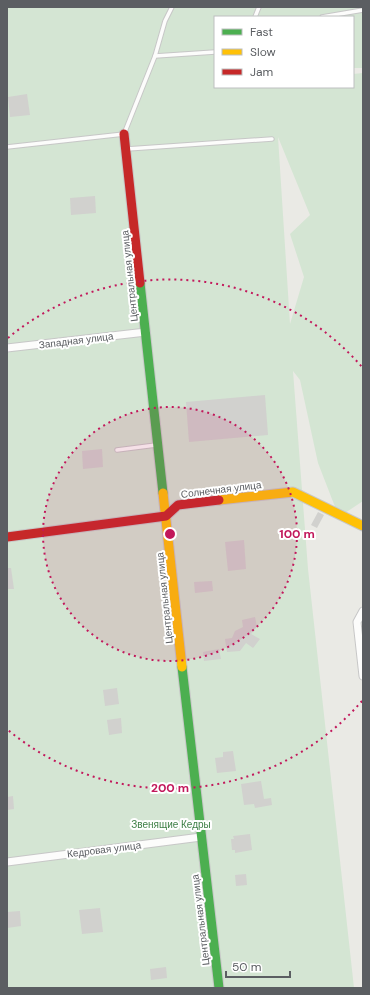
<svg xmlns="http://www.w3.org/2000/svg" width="370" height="995" font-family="'DM Sans',sans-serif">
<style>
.green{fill:#d4e5d3;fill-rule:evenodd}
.building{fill:#d1d1ce}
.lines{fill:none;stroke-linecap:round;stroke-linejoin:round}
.lane-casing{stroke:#c7c7c7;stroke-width:5.5}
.street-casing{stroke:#c7c7c7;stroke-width:9}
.fast-casing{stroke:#c7c7c7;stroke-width:11}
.slow-casing{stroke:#c7c7c7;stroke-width:11}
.jam-casing{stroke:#c7c7c7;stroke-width:11}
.lane{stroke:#fcfcfb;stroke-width:3.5}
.street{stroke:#fcfcfb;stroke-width:7}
.fast{stroke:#4caf50;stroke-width:9}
.slow{stroke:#ffc107;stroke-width:9}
.jam{stroke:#c62828;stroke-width:9}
.ring{fill:none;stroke:#c2185b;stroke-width:2;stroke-dasharray:2 4}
.labels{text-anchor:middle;stroke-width:4;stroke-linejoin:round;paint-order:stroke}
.street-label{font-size:10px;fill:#5b5e62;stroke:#fff}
.park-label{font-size:10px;fill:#3d7f45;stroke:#fff}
.centre{fill:#c2185b;stroke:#fff;stroke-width:2}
.ring-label{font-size:12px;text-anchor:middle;font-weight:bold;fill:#c2185b;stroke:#fff;stroke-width:4;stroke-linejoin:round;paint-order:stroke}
</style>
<rect width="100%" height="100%" fill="#eaeae5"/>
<path class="green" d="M7 7H363V68H353V17H215V87H353V74L363 73V501L339 517 318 463 300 380 293 371 308 569 354 988H7ZM278 137 310 215 290 234 304 277 290 324Z"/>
<g class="building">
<path d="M27 94 30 115 10 117 8 97Z"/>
<path d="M95 196 96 213 71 215 70 198Z"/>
<path d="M265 395 268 435 189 442 186 402Z"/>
<path d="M102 449 103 467 83 469 82 451Z"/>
<path d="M318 512 324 515 317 528 311 525Z"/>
<path d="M244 540 246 569 228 571 225 542Z"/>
<path d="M7 568H11L14 589H7Z"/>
<path d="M212 581 213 591 195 593 194 582Z"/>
<path d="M255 617 257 627 251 634 260 639 253 648 246 643 240 651 227 652 225 639 232 638 235 631 243 627 242 620Z"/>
<path d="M219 649 221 659 204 661 203 652Z"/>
<path d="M117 688 119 704 105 706 103 690Z"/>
<path d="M121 718 122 733 109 735 107 720Z"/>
<path d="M233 751 236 771 217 773 215 758 223 757V752Z"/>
<path d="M261 781 264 799 271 798 272 805 255 808 254 804 244 805 241 784Z"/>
<path d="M13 796 14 809 7 810V797Z"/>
<path d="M250 834 252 850 235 853V850H232L231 839H234L233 836Z"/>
<path d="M246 874 247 885 236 886 235 875Z"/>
<path d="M100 908 103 932 82 934 79 910Z"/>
<path d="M20 911 21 926 7 928V912Z"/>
<path d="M166 967 167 978 151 980 150 969Z"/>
</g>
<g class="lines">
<g class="lane-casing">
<g id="lane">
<path d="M255 17 259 7"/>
<path d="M322 17 363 10"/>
<path d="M155 56 165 21 172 7"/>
<path d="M7 147 124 134 155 56 215 52"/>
<path d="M127 149 272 139"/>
<path d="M117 450 156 445"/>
</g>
</g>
<g class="street-casing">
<g id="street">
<path d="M7 348 146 332"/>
<path d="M363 611 357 622 363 676"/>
<path d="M7 862 201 837"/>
</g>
</g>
<g class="fast-casing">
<g id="fast">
<path d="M140 283 163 493"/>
<path d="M182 667 219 988"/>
</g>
</g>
<g class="slow-casing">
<g id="slow">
<path d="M163 493 182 667"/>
<path d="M219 500 293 492 363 526"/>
</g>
</g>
<g class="jam-casing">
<g id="jam">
<path d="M124 134 140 283"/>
<path d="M7 537 166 516 178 505 219 500"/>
</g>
</g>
<use href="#lane" class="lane"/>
<use href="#street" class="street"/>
<use href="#fast" class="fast"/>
<use href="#slow" class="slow"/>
<use href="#jam" class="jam"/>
</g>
<circle cx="170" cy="534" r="127" fill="#c2185b" fill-opacity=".12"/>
<g class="ring">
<circle cx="170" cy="534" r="127"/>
<path d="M362 701A254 254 0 0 1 8 730M8 338A254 254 0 0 1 362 367"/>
</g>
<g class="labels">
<g class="street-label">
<text transform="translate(129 276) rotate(-96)" y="4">Центральная улица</text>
<text transform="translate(76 340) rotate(-7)" y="4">Западная улица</text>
<text transform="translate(221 489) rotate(-7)" y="4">Солнечная улица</text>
<text transform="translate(164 598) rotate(-96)" y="4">Центральная улица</text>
<text transform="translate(104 849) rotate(-7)" y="4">Кедровая улица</text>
<text transform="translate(200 920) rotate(-97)" y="4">Центральная улица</text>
</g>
<g class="park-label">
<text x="171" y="828">Звенящие Кедры</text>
</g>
</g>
<circle cx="170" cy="534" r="6" class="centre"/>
<g class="ring-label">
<text x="297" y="538">100 m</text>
<text x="170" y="792">200 m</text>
</g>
<rect width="370" height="995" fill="none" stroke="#5b5e62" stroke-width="16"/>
<rect x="214" y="16" width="140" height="72" fill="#ffffff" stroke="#bdbfc0"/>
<rect x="222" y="29" width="20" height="6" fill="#4caf50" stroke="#bdbfc0"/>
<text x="250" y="36" font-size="12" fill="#5b5e62">Fast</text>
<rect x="222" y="49" width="20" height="6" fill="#ffc107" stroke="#bdbfc0"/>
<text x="250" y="56" font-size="12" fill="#5b5e62">Slow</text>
<rect x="222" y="69" width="20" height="6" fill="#c62828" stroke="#bdbfc0"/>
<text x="250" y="76" font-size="12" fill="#5b5e62">Jam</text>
<path d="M226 971v6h64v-6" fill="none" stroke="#5b5e62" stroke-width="2"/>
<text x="232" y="971" font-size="12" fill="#5b5e62" stroke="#ffffff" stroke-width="3" paint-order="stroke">50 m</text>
</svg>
